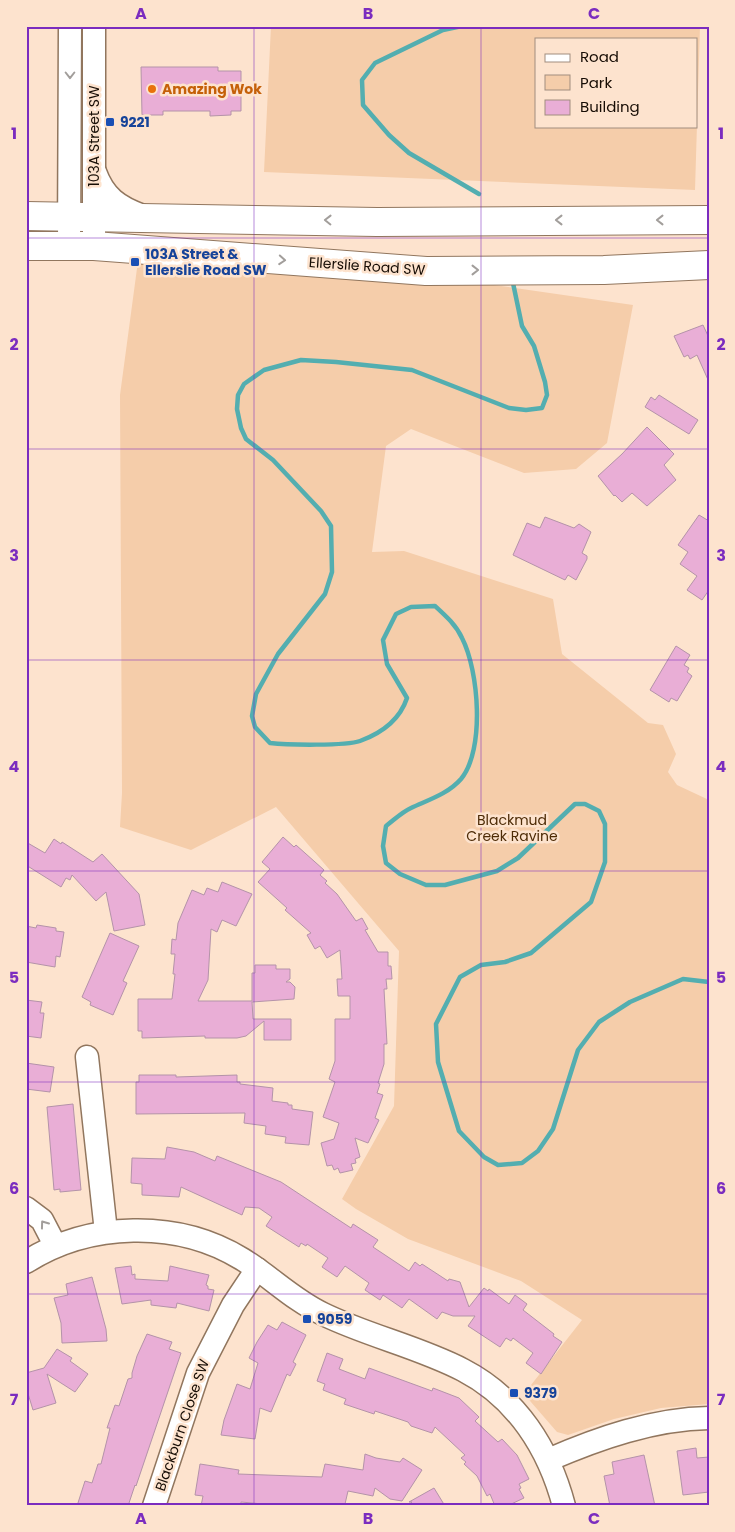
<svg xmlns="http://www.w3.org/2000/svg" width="735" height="1532" font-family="Poppins,sans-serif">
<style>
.green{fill:#f5cdaa;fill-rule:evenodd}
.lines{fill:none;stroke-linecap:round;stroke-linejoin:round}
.stream{stroke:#53aeb0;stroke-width:4.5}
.building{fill:#e9aed6;stroke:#b493a9}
.minor-casing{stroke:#91765e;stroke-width:25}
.major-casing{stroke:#91765e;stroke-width:30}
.minor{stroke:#fff;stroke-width:22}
.major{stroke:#fff;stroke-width:28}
.oneway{stroke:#a29e9b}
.grid{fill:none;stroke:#7b2cbf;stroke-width:1;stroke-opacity:0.55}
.food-dot{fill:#e8710a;stroke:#fde3ce;stroke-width:2}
.transit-dot{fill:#1a4fb4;stroke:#fde3ce;stroke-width:2}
.labels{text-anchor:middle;stroke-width:5;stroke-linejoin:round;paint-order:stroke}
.food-label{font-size:14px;font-weight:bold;fill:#c56008;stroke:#fde3ce;text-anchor:start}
.transit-label{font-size:14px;font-weight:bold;fill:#164399;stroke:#fde3ce;text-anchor:start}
.street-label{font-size:14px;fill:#170d05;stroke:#fde3ce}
.park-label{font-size:14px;fill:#4e2c07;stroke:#fde3ce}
.neatline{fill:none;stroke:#7b2cbf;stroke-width:2}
.grid-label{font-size:16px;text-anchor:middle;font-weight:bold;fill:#7b2cbf}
</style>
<rect width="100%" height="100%" fill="#fde3ce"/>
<g class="green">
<path d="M271 26H700L695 190 264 172ZM536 39H696V126H536Z"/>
<path d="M138 261 439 277 633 305 607 443 576 469 524 473 411 429 386 446 372 552 404 551 553 599 562 654 648 723 663 725 676 754 668 772 677 785 709 800V1404L661 1408 614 1419 568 1435 557 1432 524 1394 582 1320 521 1281 408 1239 356 1209 342 1199 394 1106 399 951 276 807 191 850 120 827 122 793 120 395Z"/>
</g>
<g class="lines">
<g class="stream">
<path d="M462 26 443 30 375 63 362 80 363 105 389 135 409 153 479 194"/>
<path d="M513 283 522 326 534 346 545 382 547 395 542 408 526 410 509 408 412 370 336 362 301 360 264 370 244 384 238 395 237 409 241 428 246 439 273 460 321 511 331 526 332 572 325 594 278 654 256 694 252 716 255 727 270 743C287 745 346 746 360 741 382 733 400 719 407 698L387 664 383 640 396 614 411 607 435 606C446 616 456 625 462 638 479 671 485 750 461 779 448 794 428 800 411 808 402 812 394 820 386 826L383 846 386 863 400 874 426 885H445L497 871 518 858 575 804H585L599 811 605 824V862L591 902 531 953 505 962 481 965 460 977 436 1024 438 1062 459 1131 484 1157 498 1165 522 1163 538 1151 553 1129 578 1050 599 1022 630 1002 683 979 709 982"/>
</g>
</g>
<g class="building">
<path d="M141 67H218V71H241V111H231V115L210 116V111H163V115H142Z"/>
<path d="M703 325 709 338V382L697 355 690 359 688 355 684 357 674 336Z"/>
<path d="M659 395 698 420 689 434 645 407 651 397 655 400Z"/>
<path d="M647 427 674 454 664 465 676 480 647 506 632 493 622 502 615 495 614 496 598 476 622 454Z"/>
<path d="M699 515 709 521V590L702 600 687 590 697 576 680 564 688 552 678 545Z"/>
<path d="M545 517 574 528 579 524 591 532 582 553 587 556V559L576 580 568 575 565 580 513 555 527 523 540 528Z"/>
<path d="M676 646 690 655 684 665 689 668 687 672 692 676 677 701 671 698 669 702 650 690Z"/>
<path d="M283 837 294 847 296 845 324 870 320 875 327 881 325 883 337 894 356 921 362 918 368 929 365 930 378 952H388V966H391L392 979H386L387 989H384L387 1044H384V1064L378 1083 380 1084 377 1093 383 1095 375 1118 379 1120 368 1143 355 1138 360 1157 355 1159 356 1163 351 1164 353 1170 340 1173 338 1168 334 1170 332 1165 327 1166 321 1143 334 1139 339 1123 323 1117 335 1082 329 1079 335 1061V1019H350V996H338L337 979H342L340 950 327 958 320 946 315 949 307 935 311 933 285 910 287 908 258 882 270 869 262 862Z"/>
<path d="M54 839 61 844 62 842 93 862 102 854 139 894 145 925 114 931 106 892 96 901 72 875 70 880 66 878 61 887 26 865V842L45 853Z"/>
<path d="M222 882 252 894 236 926 222 920 217 932 211 929 208 980 198 1001H252V973H255V965H276V969H290V979L286 982H290L295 987 294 999 252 1002 253 1019H291V1040H264V1021L246 1036 237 1038H205V1036L142 1038V1031H138V999H172L175 974H173L175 954H171L172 939 176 940 178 923 192 890 204 895 207 888 218 892Z"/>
<path d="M37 925 56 928V931L64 932 60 957 56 956 55 967 26 962V926L36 928Z"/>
<path d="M110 933 139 946 123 981 127 983 113 1015 90 1005 91 1002 82 997Z"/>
<path d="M26 1000 42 1002 40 1013H44L41 1038 26 1036Z"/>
<path d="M26 1063 54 1067 50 1092 26 1089Z"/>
<path d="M139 1075H176V1077L237 1075V1082H240V1084L273 1088 272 1101 288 1103V1105H292V1109L313 1112 309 1145 285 1143 286 1137 265 1134 266 1126 244 1123 245 1113 136 1114V1082H139Z"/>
<path d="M73 1104 81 1190 60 1192V1189L54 1190 47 1107Z"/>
<path d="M167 1147 194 1152 215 1161 217 1156 281 1182 351 1228 353 1224 378 1240 373 1247 409 1271 415 1262 420 1266 422 1264 448 1281 449 1279 460 1282 469 1307 484 1288 488 1291 489 1289 509 1304 515 1295 527 1304 523 1310 554 1334 553 1336 562 1342 541 1374 526 1363 533 1353 513 1338 511 1341 506 1338 500 1347 468 1326 475 1316H453L442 1312 437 1319 409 1299 402 1308 383 1295 380 1300 365 1290 369 1283 345 1266 337 1277 322 1267 328 1258 307 1244 306 1246 301 1243 299 1247 266 1226 272 1217 259 1208 245 1207 242 1215 181 1187 179 1197 142 1195V1184L131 1183 132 1158 165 1159Z"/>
<path d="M131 1266 132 1275 135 1274V1279L168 1281 170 1266 209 1275 206 1285 208 1286V1289L214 1290 209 1311 177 1303 176 1308 151 1305V1300L122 1304 115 1268Z"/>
<path d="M92 1277 106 1329 107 1341 62 1343 61 1323 54 1298 68 1295 66 1284Z"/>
<path d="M282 1322 306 1335 293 1362 296 1364 290 1376 287 1374 271 1412 260 1408 255 1439 221 1435 224 1420 237 1384 250 1389 258 1363 249 1358 257 1342 268 1325 277 1330Z"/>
<path d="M147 1334 172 1342 169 1349 181 1353 136 1486 135 1485 128 1506H77L85 1481 92 1483 98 1464H101L110 1428H107L115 1405 119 1406 128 1379 132 1378V1373L137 1356Z"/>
<path d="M57 1349 72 1358 70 1361 88 1374 75 1392 47 1374 56 1403 33 1410 26 1387V1373L44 1368Z"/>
<path d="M327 1353 343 1359 339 1369 365 1379 369 1368 432 1391 433 1388 459 1398 479 1417 475 1421 498 1442 502 1439 517 1455 529 1479 519 1484 521 1488 519 1489 524 1498 507 1506H495L490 1494 487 1496 477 1476 464 1464 466 1462 461 1458 465 1455 435 1427 432 1433 411 1426 408 1422 375 1411 374 1414 344 1404 346 1399 323 1390 325 1384 317 1381Z"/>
<path d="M696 1448 697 1458 709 1457V1492L683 1495 677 1451Z"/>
<path d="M365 1454 376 1458 400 1462 403 1458 422 1470 402 1501 390 1499 375 1488 373 1496 348 1491 345 1504 338 1506H263V1504L241 1502V1506H201L203 1496 195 1495 200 1464 239 1470 238 1474 322 1477 325 1464 363 1470Z"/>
<path d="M644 1455 655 1506H610L604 1476 614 1474 612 1462Z"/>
<path d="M434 1488 445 1506H407L412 1502H409Z"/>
</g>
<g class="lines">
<g class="minor-casing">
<g id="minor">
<path d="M94 26V246"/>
<path d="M95 172C104 197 118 207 143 216"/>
<path d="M69 246 70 26"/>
<path d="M87 1057 106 1232"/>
<path d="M26 1208 42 1220 55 1245"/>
<path d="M26 1262C89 1222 177 1219 242 1259 270 1276 293 1300 323 1314 368 1336 419 1347 463 1370 517 1398 549 1449 564 1506"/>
<path d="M548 1460C599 1438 653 1419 709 1418"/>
<path d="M154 1506 198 1373 233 1305 257 1269"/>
</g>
</g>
<g class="major-casing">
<g id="major">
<path d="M26 216 377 222 709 220"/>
<path d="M26 246H94L426 271 604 270 709 265"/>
</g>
</g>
<use href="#minor" class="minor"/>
<use href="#major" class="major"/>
</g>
<defs><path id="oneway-chevron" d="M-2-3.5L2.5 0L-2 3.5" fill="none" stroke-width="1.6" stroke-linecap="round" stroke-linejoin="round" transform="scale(1.25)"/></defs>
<g class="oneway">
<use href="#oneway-chevron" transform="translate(70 75) rotate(90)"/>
<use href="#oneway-chevron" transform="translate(328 220) rotate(-179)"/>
<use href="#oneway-chevron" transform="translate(559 220) rotate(180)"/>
<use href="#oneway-chevron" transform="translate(660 220) rotate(180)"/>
<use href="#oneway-chevron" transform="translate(282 260) rotate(4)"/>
<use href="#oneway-chevron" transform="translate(475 270)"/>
<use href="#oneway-chevron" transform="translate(44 1224) rotate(-126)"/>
</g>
<path class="grid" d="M254 26V1506M481 26V1506M26 238H709M26 449H709M26 660H709M26 871H709M26 1082H709M26 1294H709"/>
<circle class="food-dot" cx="152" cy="89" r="5"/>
<g class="transit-dot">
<rect x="105" y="117" width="10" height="10" rx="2.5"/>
<rect x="130" y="257" width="10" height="10" rx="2.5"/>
<rect x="302" y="1314" width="10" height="10" rx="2.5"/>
<rect x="509" y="1388" width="10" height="10" rx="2.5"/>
</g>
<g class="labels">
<g class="food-label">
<text x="162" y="94">Amazing Wok</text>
</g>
<g class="transit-label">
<text x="120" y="127">9221</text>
<text x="145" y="259">103A Street &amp;<tspan x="145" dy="16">Ellerslie Road SW</tspan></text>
<text x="317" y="1324">9059</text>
<text x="524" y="1398">9379</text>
</g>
<g class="street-label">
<text transform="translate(94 136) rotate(-90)" y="5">103A Street SW</text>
<text transform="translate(367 266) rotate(4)" y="5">Ellerslie Road SW</text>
<text transform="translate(182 1425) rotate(-71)" y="5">Blackburn Close SW</text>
</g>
<g class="park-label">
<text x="512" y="825">Blackmud<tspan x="512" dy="16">Creek Ravine</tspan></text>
</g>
</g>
<rect width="735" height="1532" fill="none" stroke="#fde3ce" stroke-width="55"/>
<rect x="535" y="38" width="162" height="90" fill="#fde3ce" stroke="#a18d7e"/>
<rect x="545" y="54" width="25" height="8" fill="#ffffff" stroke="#a18d7e"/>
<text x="580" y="62" font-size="15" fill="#170d05">Road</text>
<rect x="545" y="75" width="25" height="15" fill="#f5cdaa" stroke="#a18d7e"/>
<text x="580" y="88" font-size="15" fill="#170d05">Park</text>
<rect x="545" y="100" width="25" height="15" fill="#e9aed6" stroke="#a18d7e"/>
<text x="580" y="112" font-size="15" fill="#170d05">Building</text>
<rect x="28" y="28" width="680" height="1476" class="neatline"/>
<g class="grid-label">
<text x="141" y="19">A</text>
<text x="368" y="19">B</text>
<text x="594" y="19">C</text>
<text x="14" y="139">1</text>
<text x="721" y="139">1</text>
<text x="14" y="350">2</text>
<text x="721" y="350">2</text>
<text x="14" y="561">3</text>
<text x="721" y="561">3</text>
<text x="14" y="772">4</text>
<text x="721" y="772">4</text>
<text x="14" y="983">5</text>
<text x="721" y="983">5</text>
<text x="14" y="1194">6</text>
<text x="721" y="1194">6</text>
<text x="14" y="1405">7</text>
<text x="721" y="1405">7</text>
<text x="141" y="1524">A</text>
<text x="368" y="1524">B</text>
<text x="594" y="1524">C</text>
</g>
</svg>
